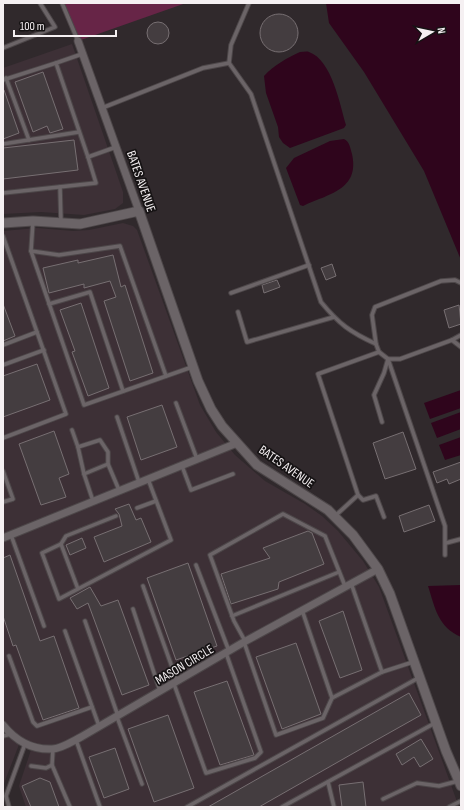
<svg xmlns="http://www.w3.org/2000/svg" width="464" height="810" font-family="'Sofia Sans Condensed',sans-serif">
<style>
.built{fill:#3d3036}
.green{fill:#672547}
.water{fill:#2f051c}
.building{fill:#443d40;stroke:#776f72}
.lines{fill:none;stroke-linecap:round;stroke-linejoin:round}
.service-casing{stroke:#4d4749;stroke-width:5.5}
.minor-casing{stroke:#4d4749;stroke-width:9}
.tertiary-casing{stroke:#4d4749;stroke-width:11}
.service{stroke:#6b6467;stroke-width:3.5}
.minor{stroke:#6b6467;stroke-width:7}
.tertiary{stroke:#6b6467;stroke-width:9}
.labels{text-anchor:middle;stroke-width:3.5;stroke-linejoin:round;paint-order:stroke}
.street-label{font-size:13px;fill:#f5f0f2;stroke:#161314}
</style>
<rect width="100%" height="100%" fill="#30292c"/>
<g class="built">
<path d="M72 44 123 192V203L115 209 84 215 41 212 3 214V68Z"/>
<path d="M123 223 133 226 137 230 200 405 216 432 235 455 265 481 305 504 322 516 338 531 363 561 379 587 459 807H26L19 786 32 747 20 742 3 786V231L37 228 73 231 89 230Z"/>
</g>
<path class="green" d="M62 3H186L78 41Z"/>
<g class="water">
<path d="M326 3H461V260L424 171 364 72 329 23Z"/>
<path d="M300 52C303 52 307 51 309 52 332 60 340 105 346 125L344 128 290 148 283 143 279 137 278 127 266 93 264 76C274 65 287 58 300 52Z"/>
<path d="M344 139C350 142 350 148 352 154 360 190 328 194 303 206L300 205 286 168 294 158 330 141Z"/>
<path d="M461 390V408L430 419 424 403Z"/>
<path d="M461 412V429L437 438 431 423Z"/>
<path d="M461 437V455L445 460 439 445Z"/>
<path d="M461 585V637C438 627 435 608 428 586Z"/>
</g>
<g class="building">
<circle cx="279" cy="33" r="19"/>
<circle cx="158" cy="33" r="11"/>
<path d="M43 72 63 129 50 133 47 126 33 132 15 82Z"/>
<path d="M4 90 19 133 3 139V91Z"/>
<path d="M74 140 78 170 3 179V148Z"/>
<path d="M113 255 121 287 125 285 153 373 130 381 104 301 116 297 110 281 84 288V284L49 293 43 268 78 260V263Z"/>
<path d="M332 264 336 276 326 280 321 268Z"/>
<path d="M277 280 280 287 264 293 262 285Z"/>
<path d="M81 303 109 388 88 396 72 352 75 351 60 310Z"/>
<path d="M3 304 15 336 3 341Z"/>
<path d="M459 305 461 324 449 328 444 310Z"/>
<path d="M37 364 50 400 3 417V376Z"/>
<path d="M162 405 177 447 141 460 127 417Z"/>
<path d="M54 431 69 474 59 478 66 497 41 505 19 444Z"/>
<path d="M403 432 416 469 385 479 373 443Z"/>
<path d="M461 462V479L449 484 447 479 437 483 433 472Z"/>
<path d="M129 504 136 520 141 518 151 542 104 562 94 537 122 526 119 514 115 509Z"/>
<path d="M429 505 435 521 404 532 399 516Z"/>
<path d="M308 531 312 533 324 564 279 582 278 589 231 604 221 574 270 558 263 548Z"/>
<path d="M82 538 86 548 70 555 66 545Z"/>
<path d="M10 555 40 641 54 636 79 708 43 720 16 645 13 646 3 616V558Z"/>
<path d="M188 563 217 646 176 660 147 578Z"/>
<path d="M90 587 101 606 118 600 149 685 122 695 88 603 77 609 70 598Z"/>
<path d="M343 611 362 670 340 678 319 621Z"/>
<path d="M296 643 321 714 282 729 256 657Z"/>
<path d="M227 681 254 755 220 765 194 692Z"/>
<path d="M409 693 421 715 373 742 259 807H208Z"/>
<path d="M168 715 194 788 154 802 128 729Z"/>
<path d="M421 739 433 759 420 767 414 757 402 765 396 754Z"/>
<path d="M115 748 129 789 104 798 89 757Z"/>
<path d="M40 778 50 782 59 807H31L22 786Z"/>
<path d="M363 782 366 807H342L339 785Z"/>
</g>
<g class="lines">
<g class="service-casing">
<g id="service">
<path d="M62 3 78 41"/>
<path d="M249 3 231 45 229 63 251 94 321 302C339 324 350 332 376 344L379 352"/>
<path d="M3 48 55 27 40 3"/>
<path d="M82 54 56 63 88 157 116 147"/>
<path d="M6 78 29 140"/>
<path d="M3 80 56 63"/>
<path d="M102 108 203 68 229 63"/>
<path d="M3 144 79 132"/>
<path d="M60 187 61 222"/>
<path d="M3 193 96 183 88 157"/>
<path d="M33 221 31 251 84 405 192 367"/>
<path d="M3 236 66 414 3 438"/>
<path d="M31 251 59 255 120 246 166 376"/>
<path d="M231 293 309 265"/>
<path d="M49 304 90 292 123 391"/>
<path d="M238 312 247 342 334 317"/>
<path d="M452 340 461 335"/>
<path d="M376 344 372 315 375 307 441 281 455 280 461 283"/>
<path d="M3 345 37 332"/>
<path d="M3 365 44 350"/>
<path d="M176 403 197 459"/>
<path d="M117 417 139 482"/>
<path d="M382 422 374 395 384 373 388 359H400L452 340 461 347"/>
<path d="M72 430 78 447"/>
<path d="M182 466 191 490 233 474"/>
<path d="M3 471 13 499 3 502"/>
<path d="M84 474 78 447 100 440 108 452V464"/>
<path d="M358 495 363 500 376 496 384 517"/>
<path d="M93 501 84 474 108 464 119 490"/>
<path d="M137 508 156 501"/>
<path d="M335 516 358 495 318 374 379 352 388 359 445 526V555"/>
<path d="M11 535 44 626"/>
<path d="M446 543 461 539"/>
<path d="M61 544 66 536 116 516"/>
<path d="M196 565 229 651"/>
<path d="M351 583 382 672 413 662"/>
<path d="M143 586 177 681"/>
<path d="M78 589 61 544 42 553 59 599 171 540 148 479"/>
<path d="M133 609 160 691"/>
<path d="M302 610 332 698 382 672"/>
<path d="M232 616 339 572"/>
<path d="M85 621 118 716"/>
<path d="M65 631 99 726"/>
<path d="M245 641 234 621 210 555 283 514 325 536 345 586"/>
<path d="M244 642 276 735 323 718 332 698"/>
<path d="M9 656 33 722 37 726 92 707"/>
<path d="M174 684 206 773 255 758 261 752 226 653"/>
<path d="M117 717 142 784"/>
<path d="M3 736 11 734"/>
<path d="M76 740 100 807"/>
<path d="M53 749 52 765 70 807"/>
<path d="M31 766 46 768 52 765"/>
<path d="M328 782 334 807"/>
<path d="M383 799 417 783 439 786 458 781"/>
<path d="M9 807 6 796 25 744"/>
<path d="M187 807 420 677"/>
<path d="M282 807 435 723"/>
<path d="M449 807 461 801"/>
</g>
</g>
<g class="minor-casing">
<g id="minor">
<path d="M78 41 139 211"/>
<path d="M3 538 237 443"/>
<path d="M3 725C16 741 31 750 52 749 61 749 73 741 81 737L244 642 378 569"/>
</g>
</g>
<g class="tertiary-casing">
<path id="tertiary" d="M3 223 33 221 80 224 139 211 198 381 211 409 222 426 257 465 328 510 353 535 378 569 390 594 446 751 461 786"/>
</g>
<use href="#service" class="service"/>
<use href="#minor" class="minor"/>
<use href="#tertiary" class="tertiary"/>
</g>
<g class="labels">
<g class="street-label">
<text transform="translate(142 181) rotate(71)" y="5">BATES AVENUE</text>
<text transform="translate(287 466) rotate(35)" y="5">BATES AVENUE</text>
<text transform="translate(184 664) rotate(-31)" y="5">MASON CIRCLE</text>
</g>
</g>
<rect width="464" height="810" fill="none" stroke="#f5f0f2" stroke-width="8"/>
<g transform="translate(432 32) rotate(81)" stroke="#161314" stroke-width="3" paint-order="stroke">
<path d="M0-3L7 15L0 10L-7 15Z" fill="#f5f0f2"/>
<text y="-6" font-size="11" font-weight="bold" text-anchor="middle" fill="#f5f0f2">N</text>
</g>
<path d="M14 30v6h102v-6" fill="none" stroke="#f5f0f2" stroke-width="2"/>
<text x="20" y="30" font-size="12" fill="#f5f0f2" stroke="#161314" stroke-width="3" paint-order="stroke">100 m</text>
</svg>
